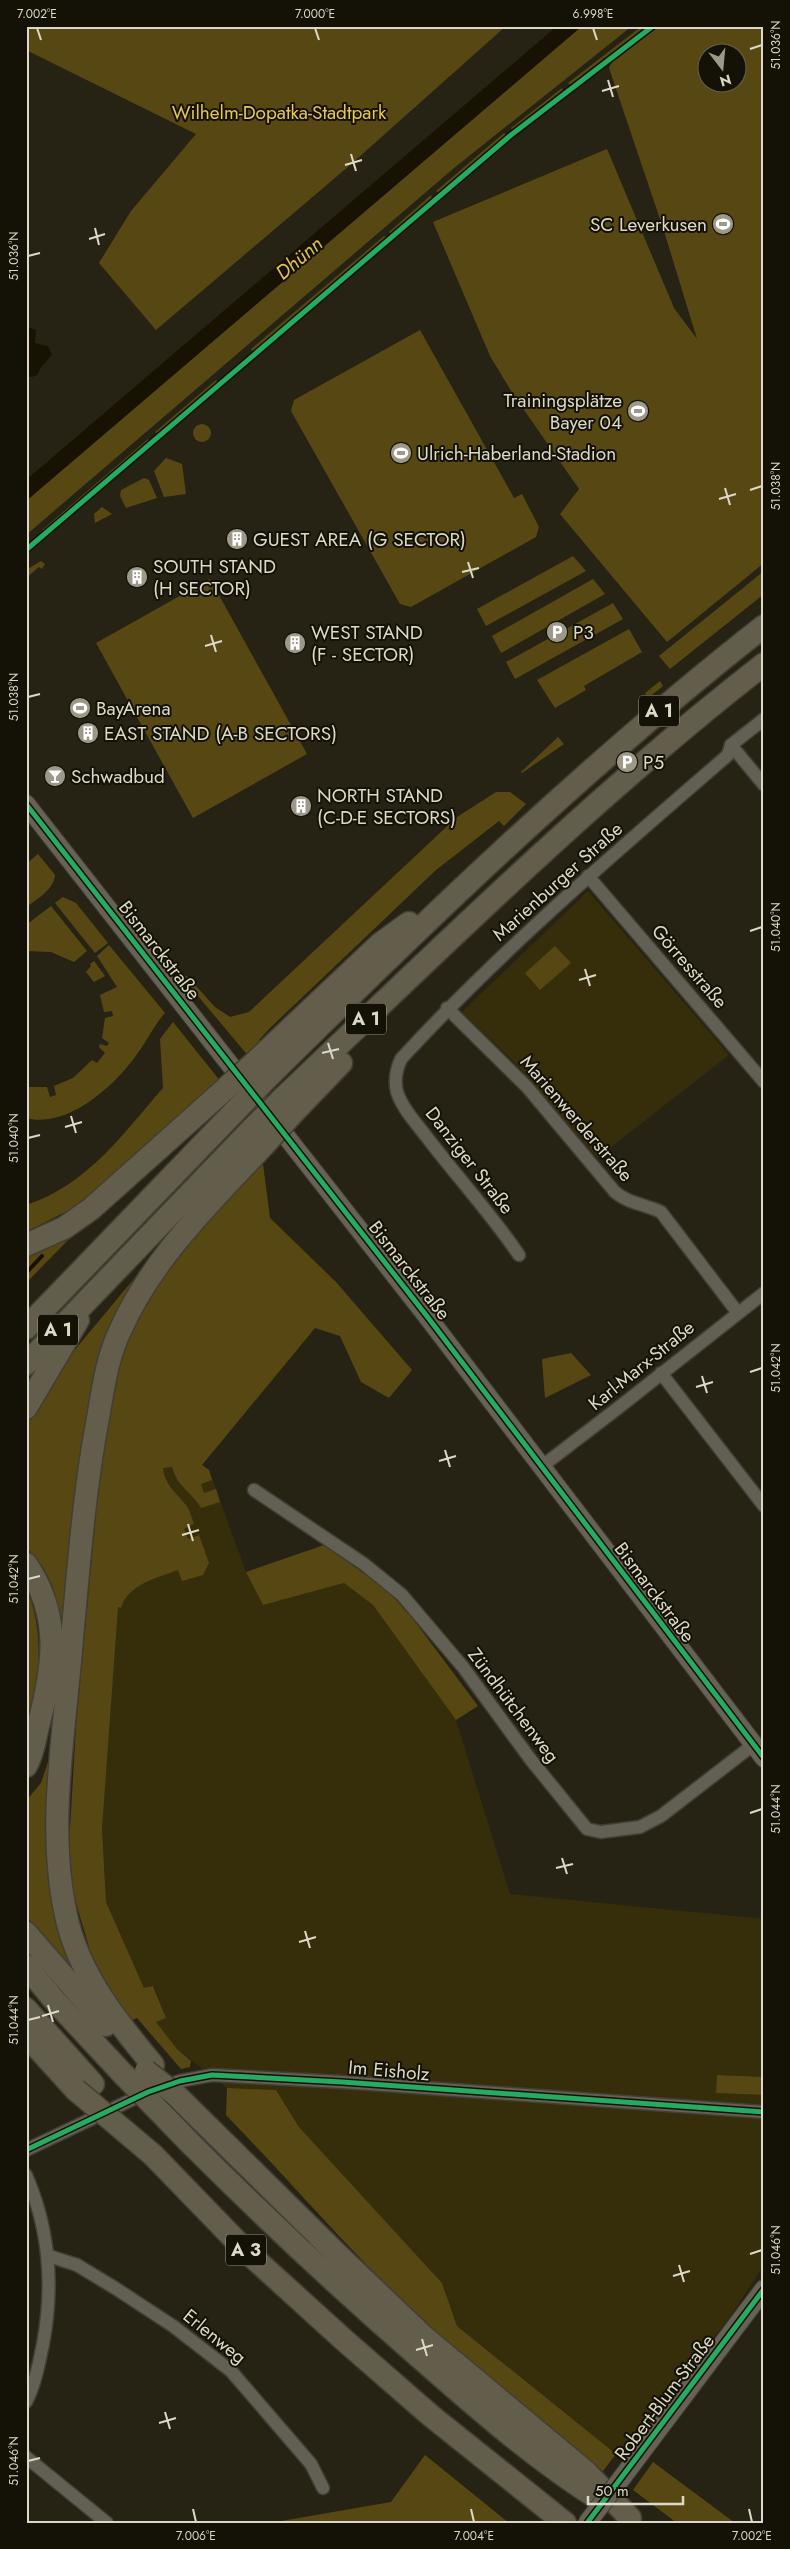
<svg xmlns="http://www.w3.org/2000/svg" width="790" height="2549" font-family="Jost,sans-serif">
<style>
.built{fill:#362d0a}
.green{fill:#574813;fill-rule:evenodd}
.water{fill:#181202}
.lines{fill:none;stroke-linecap:round;stroke-linejoin:round}
.stream{stroke:#181202;stroke-width:4}
.minor-casing{stroke:#413e33;stroke-width:15}
.secondary-casing{stroke:#413e33;stroke-width:20}
.motorway-casing{stroke:#413e33;stroke-width:25}
.minor{stroke:#625f54;stroke-width:12}
.secondary{stroke:#666255;stroke-width:18}
.motorway{stroke:#635e4b;stroke-width:22}
.secondary-bridge-casing{stroke:#413e33;stroke-width:20;stroke-linecap:butt}
.motorway-bridge-casing{stroke:#413e33;stroke-width:25;stroke-linecap:butt}
.secondary-bridge{stroke:#666255;stroke-width:18}
.motorway-bridge{stroke:#635e4b;stroke-width:22}
.cycleway-casing{stroke:#141106;stroke-width:8}
.cycleway{stroke:#26ab63;stroke-width:5}
.ticks{fill:none;stroke:#ddd9c9;stroke-width:2}
.labels{text-anchor:middle;stroke-width:4;stroke-linejoin:round;paint-order:stroke}
.shield{fill:#141106;stroke:#a19d8e;stroke-width:1}
.shield-label{font-size:18px;font-weight:bold;fill:#ddd9c9}
.park-label{font-size:19px;fill:#e8c750;stroke:#141106}
.poi-label{font-size:19px;fill:#ddd9c9;stroke:#141106;text-anchor:start}
.street-label{font-size:19px;fill:#ddd9c9;stroke:#141106}
.water-label{font-size:20px;font-style:italic;fill:#e4c24b;stroke:#141106}
.neatline{fill:none;stroke:#ddd9c9;stroke-width:2}
.ticks-label{font-size:12px;text-anchor:middle;fill:#ddd9c9}
</style>
<rect width="100%" height="100%" fill="#272314"/>
<g class="built">
<path d="M588 891 729 1055 597 1158 519 1067 462 1012Z"/>
<path d="M202 1465 209 1470 246 1572 263 1605 344 1583 373 1605 456 1720 510 1894 764 1919V2077L717 2075 716 2093 764 2095V2265L730 2317 625 2449 616 2454 457 2326 442 2283 299 2127 276 2090 227 2088 177 2049 155 2022 166 2018 154 1986 144 1988 106 1902 102 1829 122 1535 154 1468Z"/>
</g>
<g class="green">
<path d="M26 26H506L349 166 156 330 99 263 131 211 196 134 26 50Z"/>
<path d="M582 26H632L454 168 26 535V501Z"/>
<path d="M642 26H647L570 85 568 83Z"/>
<path d="M659 26H764V563L667 642 560 514 579 489 513 394 490 356 433 222 607 149 674 308 697 339 663 228 609 68 614 58ZM708 52H738V82H708Z"/>
<path d="M562 88 563 90 513 131 511 128Z"/>
<path d="M504 133 507 136 439 193 436 191Z"/>
<path d="M431 195 432 199 391 234 389 232Z"/>
<path d="M384 236 386 237 253 352 251 349Z"/>
<path d="M420 330 514 498 522 494 539 527 536 537 411 607 400 604 291 411 294 400Z"/>
<path d="M216 380 218 382 157 434 155 432Z"/>
<circle cx="202" cy="433" r="9"/>
<path d="M148 439 150 442 44 532 42 530Z"/>
<path d="M166 458 182 464 186 494 164 497 154 471Z"/>
<path d="M144 478 149 480 157 498 126 508 120 496 121 490Z"/>
<path d="M102 507 112 514 95 523 94 514Z"/>
<path d="M573 556 586 571 486 626 477 609Z"/>
<path d="M41 561 45 564 42 569 39 567 26 578V570Z"/>
<path d="M764 571V594L670 669 659 656Z"/>
<path d="M210 579 307 754 193 818 96 643Z"/>
<path d="M593 579 605 594 501 653 492 636Z"/>
<path d="M613 603 623 619 515 679 506 662Z"/>
<path d="M629 629 642 652 584 686 586 690 555 708 537 680Z"/>
<path d="M660 681 663 686 648 698 645 693Z"/>
<path d="M558 737 564 744 522 773 521 772Z"/>
<path d="M496 792H510L526 804 504 826 499 821 436 870 269 1029 259 1040 264 1046 250 1058 177 971 188 977 215 1007 230 1017 249 1012 457 817Z"/>
<path d="M38 854 55 875C54 889 38 899 26 907V864Z"/>
<path d="M63 897 76 903 108 943 95 953 55 903Z"/>
<path d="M51 906 87 951 74 962 51 952 26 951V925Z"/>
<path d="M109 945 165 1013C154 1025 147 1041 137 1054 115 1086 67 1129 26 1118V1087H47L50 1097 56 1095 54 1086 73 1078 92 1060 97 1063 105 1053 99 1047 100 1044 107 1046 109 1043 102 1038 105 1018 113 1016 112 1011 104 1012 100 995 117 987 97 956Z"/>
<path d="M555 946 571 963 540 990 525 973Z"/>
<path d="M94 961 105 976 94 982 86 972 91 966 90 964Z"/>
<path d="M173 1022 221 1082 77 1206 26 1232V1205C87 1185 122 1135 163 1088L160 1039Z"/>
<path d="M263 1164 270 1218 336 1282 412 1370 389 1398 361 1382 340 1336 315 1328 202 1465 209 1470 212 1480 201 1484 204 1493 216 1489 220 1502 201 1508C191 1491 178 1488 172 1467L163 1468C165 1486 176 1492 186 1505 190 1510 192 1518 194 1524L184 1529 188 1539 199 1535 209 1563 203 1575 182 1581 178 1570C157 1578 128 1584 121 1608L118 1607 102 1829 106 1902 144 1988 153 1986 166 2018 156 2022 177 2049 191 2061 190 2067 181 2069 137 2018 130 2021 102 1979 92 1957 74 1896 69 1846 76 1726 106 1407 130 1328 158 1278 253 1169Z"/>
<path d="M70 1238 26 1283V1258Z"/>
<path d="M133 1280 93 1383 88 1406 56 1761 75 1966 71 1969 26 1916V1801L41 1783 50 1756 62 1633 53 1587 43 1567 26 1547V1425L73 1352Z"/>
<path d="M571 1353 591 1375 545 1398 542 1359Z"/>
<path d="M324 1545 387 1590 413 1619 478 1706 456 1720 373 1605 344 1583 263 1605 246 1572Z"/>
<path d="M26 1589C48 1632 37 1703 26 1748Z"/>
<path d="M717 2075 764 2077V2095L716 2093Z"/>
<path d="M227 2088 276 2090 299 2127 442 2283 457 2326 616 2454 603 2471C541 2421 478 2372 420 2318 352 2254 291 2182 226 2115Z"/>
<path d="M425 2455 509 2523H270L391 2502Z"/>
<path d="M653 2462 735 2523H677L633 2490Z"/>
</g>
<g class="water">
<path d="M557 26H582L26 501V480Z"/>
<path d="M30 328 36 330 35 343 48 346 52 355 42 366 37 375 32 377 26 376V329Z"/>
</g>
<g class="lines">
<path class="stream" d="M26 1273 42 1256"/>
<g class="minor-casing">
<g id="minor">
<path d="M731 745 764 785"/>
<path d="M588 876 764 1082"/>
<path d="M447 1008 527 1087 615 1192C629 1204 645 1204 661 1212L738 1313"/>
<path d="M519 1255C492 1215 459 1179 429 1140 418 1125 403 1110 397 1092 394 1080 396 1070 401 1059 502 949 616 852 728 755L731 745 764 719"/>
<path d="M661 1373 764 1506"/>
<path d="M541 1467 618 1408 764 1293"/>
<path d="M254 1490 364 1564 402 1595 463 1667 531 1760 587 1829 601 1832 640 1827 661 1816 753 1745"/>
<path d="M26 2150 148 2092 180 2081 212 2075 342 2082 764 2112"/>
<path d="M26 2175C50 2230 54 2285 43 2344 39 2363 35 2385 26 2402"/>
<path d="M49 2256 77 2265 115 2288 173 2326 231 2371 311 2464 323 2488"/>
<path d="M26 2457 107 2523"/>
</g>
</g>
<g class="secondary-casing">
<g id="secondary">
<path d="M26 804 426 1315 764 1758"/>
<path d="M621 2479 764 2289"/>
</g>
</g>
<g class="motorway-casing">
<g id="motorway">
<path d="M253 1064 380 944 409 923"/>
<path d="M266 1079C425 921 587 765 764 626"/>
<path d="M281 1100C438 951 593 797 764 664"/>
<path d="M292 1114 341 1063"/>
<path d="M26 1245 64 1228 91 1209 223 1091"/>
<path d="M26 1328 237 1109"/>
<path d="M26 1364 252 1129"/>
<path d="M26 1408 78 1320"/>
<path d="M26 1564C62 1616 54 1667 38 1726 35 1739 33 1754 26 1766"/>
<path d="M26 1933 106 2025"/>
<path d="M26 1966 55 2001 123 2074"/>
<path d="M26 2009 93 2084"/>
<path d="M26 2035 76 2090"/>
<path d="M153 2065C118 2023 82 1978 68 1924 45 1830 65 1733 72 1638 79 1565 84 1491 98 1418 103 1389 107 1358 120 1331 152 1258 211 1202 264 1145"/>
<path d="M175 2094 340 2257 424 2337 586 2472 630 2518"/>
<path d="M192 2145C265 2218 340 2288 418 2356 476 2407 536 2460 602 2501"/>
<path d="M153 2155 246 2251 344 2340 430 2415 565 2523"/>
</g>
</g>
<use href="#minor" class="minor"/>
<use href="#secondary" class="secondary"/>
<use href="#motorway" class="motorway"/>
<g class="secondary-bridge-casing">
<path id="secondary-bridge" d="M587 2523 621 2479"/>
</g>
<g class="motorway-bridge-casing">
<g id="motorway-bridge">
<path d="M223 1091 253 1064"/>
<path d="M237 1109 266 1079"/>
<path d="M252 1129 281 1100"/>
<path d="M264 1145 292 1114"/>
<path d="M146 2071 175 2094"/>
<path d="M123 2074 192 2145"/>
<path d="M76 2090 153 2155"/>
</g>
</g>
<use href="#secondary-bridge" class="secondary-bridge"/>
<use href="#motorway-bridge" class="motorway-bridge"/>
<g class="cycleway-casing">
<g id="cycleway">
<path d="M26 550 511 135 653 26"/>
<path d="M26 804 426 1315 764 1758"/>
<path d="M26 2150 148 2092 180 2081 212 2075 342 2082 764 2112"/>
<path d="M587 2523 764 2289"/>
</g>
</g>
<use href="#cycleway" class="cycleway"/>
</g>
<path class="ticks" d="M37 28 41 40M315 28 319 40M593 28 597 40M750 49 762 45M608 80 613 97M602 91 619 86M351 154 356 171M345 165 362 160M95 228 99 245M89 239 105 234M28 256 40 253M725 488 730 505M750 490 762 486M719 499 736 494M468 562 473 578M462 572 479 568M211 635 216 652M205 646 222 641M28 697 40 694M750 931 762 927M585 969 590 986M579 980 596 975M328 1043 333 1059M322 1053 339 1049M71 1116 76 1133M65 1127 82 1122M28 1138 40 1135M750 1372 762 1368M702 1376 707 1393M696 1387 713 1382M445 1450 450 1467M439 1461 456 1456M188 1524 193 1541M182 1535 199 1530M28 1579 40 1576M750 1813 762 1809M562 1858 567 1874M556 1868 573 1864M305 1931 310 1948M299 1942 316 1937M48 2005 53 2022M42 2016 59 2011M28 2020 40 2017M750 2254 762 2250M679 2265 684 2282M673 2276 690 2271M422 2339 427 2356M416 2350 433 2345M165 2412 170 2429M159 2423 176 2418M28 2461 40 2458M193 2509 196 2522M471 2509 474 2522M749 2509 752 2522"/>
<defs>
<g id="stadium-disc" transform="scale(1.125)"><circle r="9.5" fill="#9d998a" stroke="#141106"/><path d="M0-5a6.5 5 0 1 0 0 10a6.5 5 0 1 0 0-10ZM-3.5-1.8h7v3.6h-7Z" fill="#fff"/></g>
<g id="building-disc" transform="scale(1.125)"><circle r="9.5" fill="#9d998a" stroke="#141106"/><path d="M-4-6H4V6H1V3H-1V6H-4ZM-2.5-4.3h1.7v1.8h-1.7ZM.8-4.3h1.7v1.8H.8ZM-2.5-1h1.7V.8h-1.7ZM.8-1h1.7V.8H.8Z" fill="#fff"/></g>
<g id="parking-disc" transform="scale(1.125)"><circle r="9.5" fill="#9d998a" stroke="#141106"/><path d="M-3.5-5.5H1a3.5 3.5 0 0 1 0 7H-1V5.5H-3.5ZM-1-3.4V-.6H.8a1.4 1.4 0 0 0 0-2.8Z" fill="#fff"/></g>
<g id="bar-disc" transform="scale(1.125)"><circle r="9.5" fill="#9d998a" stroke="#141106"/><path d="M-6-5H6L.8 .8V4.5H3.5V6h-7V4.5H-.8V.8Z" fill="#fff"/></g>
</defs>
<g fill-rule="evenodd">
<use href="#stadium-disc" x="723" y="224"/>
<use href="#stadium-disc" x="638" y="411"/>
<use href="#stadium-disc" x="401" y="453"/>
<use href="#building-disc" x="237" y="539"/>
<use href="#building-disc" x="137" y="577"/>
<use href="#parking-disc" x="557" y="632"/>
<use href="#building-disc" x="295" y="643"/>
<use href="#stadium-disc" x="80" y="708"/>
<use href="#building-disc" x="88" y="733"/>
<use href="#parking-disc" x="627" y="762"/>
<use href="#bar-disc" x="55" y="776"/>
<use href="#building-disc" x="301" y="806"/>
</g>
<g class="labels">
<g class="shield">
<rect x="639" y="695.5" width="40" height="31" rx="4"/>
<rect x="346" y="1003.5" width="40" height="31" rx="4"/>
<rect x="38" y="1314.5" width="40" height="31" rx="4"/>
<rect x="226" y="2234.5" width="40" height="31" rx="4"/>
</g>
<g class="shield-label">
<text x="659" y="717">A 1</text>
<text x="366" y="1025">A 1</text>
<text x="58" y="1336">A 1</text>
<text x="246" y="2256">A 3</text>
</g>
<g class="park-label">
<text x="279" y="119">Wilhelm-Dopatka-Stadtpark</text>
</g>
<g class="poi-label">
<text x="707" y="231" text-anchor="end">SC Leverkusen</text>
<text x="622" y="407" text-anchor="end">Trainingsplätze<tspan x="622" dy="22">Bayer 04</tspan></text>
<text x="417" y="460">Ulrich-Haberland-Stadion</text>
<text x="253" y="546">GUEST AREA (G SECTOR)</text>
<text x="153" y="573">SOUTH STAND<tspan x="153" dy="22">(H SECTOR)</tspan></text>
<text x="311" y="639">WEST STAND<tspan x="311" dy="22">(F - SECTOR)</tspan></text>
<text x="573" y="639">P3</text>
<text x="96" y="715">BayArena</text>
<text x="104" y="740">EAST STAND (A-B SECTORS)</text>
<text x="643" y="769">P5</text>
<text x="71" y="783">Schwadbud</text>
<text x="317" y="802">NORTH STAND<tspan x="317" dy="22">(C-D-E SECTORS)</tspan></text>
</g>
<g class="street-label">
<text transform="translate(557 881) rotate(-42)" y="7">Marienburger Straße</text>
<text transform="translate(160 950) rotate(52)" y="7">Bismarckstraße</text>
<text transform="translate(690 966) rotate(49)" y="7">Görresstraße</text>
<text transform="translate(577 1118) rotate(49)" y="7">Marienwerderstraße</text>
<text transform="translate(470 1160) rotate(52)" y="7">Danziger Straße</text>
<text transform="translate(410 1270) rotate(52)" y="7">Bismarckstraße</text>
<text transform="translate(641 1365) rotate(-39)" y="7">Karl-Marx-Straße</text>
<text transform="translate(655 1592) rotate(53)" y="7">Bismarckstraße</text>
<text transform="translate(514 1705) rotate(53)" y="7">Zündhütchenweg</text>
<text transform="translate(389 2070) rotate(5)" y="7">Im Eisholz</text>
<text transform="translate(215 2336) rotate(39)" y="7">Erlenweg</text>
<text transform="translate(664 2397) rotate(-53)" y="7">Robert-Blum-Straße</text>
</g>
<g class="water-label">
<text transform="translate(299 258) rotate(-40)" y="7">Dhünn</text>
</g>
</g>
<rect width="790" height="2549" fill="none" stroke="#141106" stroke-width="55"/>
<g transform="translate(722 68) rotate(164)"><circle r="24" fill="#141106" stroke="#646154"/>
<path d="M0-4L9 19L0 12L-9 19Z" fill="#9d998a"/>
<text y="-8" font-size="14" font-weight="bold" text-anchor="middle" fill="#ddd9c9">N</text>
</g>
<path d="M588 2496v8h95v-8" fill="none" stroke="#ddd9c9" stroke-width="2.5"/>
<text x="595" y="2496" font-size="15" fill="#ddd9c9" stroke="#141106" stroke-width="4" paint-order="stroke">50 m</text>
<rect x="28" y="28" width="734" height="2494" class="neatline"/>
<g class="ticks-label">
<text x="37" y="18">7.002°E</text>
<text x="315" y="18">7.000°E</text>
<text x="593" y="18">6.998°E</text>
<text transform="translate(776 45) rotate(-90)" y="4">51.036°N</text>
<text transform="translate(14 256) rotate(-90)" y="4">51.036°N</text>
<text transform="translate(776 486) rotate(-90)" y="4">51.038°N</text>
<text transform="translate(14 697) rotate(-90)" y="4">51.038°N</text>
<text transform="translate(776 927) rotate(-90)" y="4">51.040°N</text>
<text transform="translate(14 1138) rotate(-90)" y="4">51.040°N</text>
<text transform="translate(776 1368) rotate(-90)" y="4">51.042°N</text>
<text transform="translate(14 1579) rotate(-90)" y="4">51.042°N</text>
<text transform="translate(776 1809) rotate(-90)" y="4">51.044°N</text>
<text transform="translate(14 2020) rotate(-90)" y="4">51.044°N</text>
<text transform="translate(776 2250) rotate(-90)" y="4">51.046°N</text>
<text transform="translate(14 2461) rotate(-90)" y="4">51.046°N</text>
<text x="196" y="2540">7.006°E</text>
<text x="474" y="2540">7.004°E</text>
<text x="752" y="2540">7.002°E</text>
</g>
</svg>
